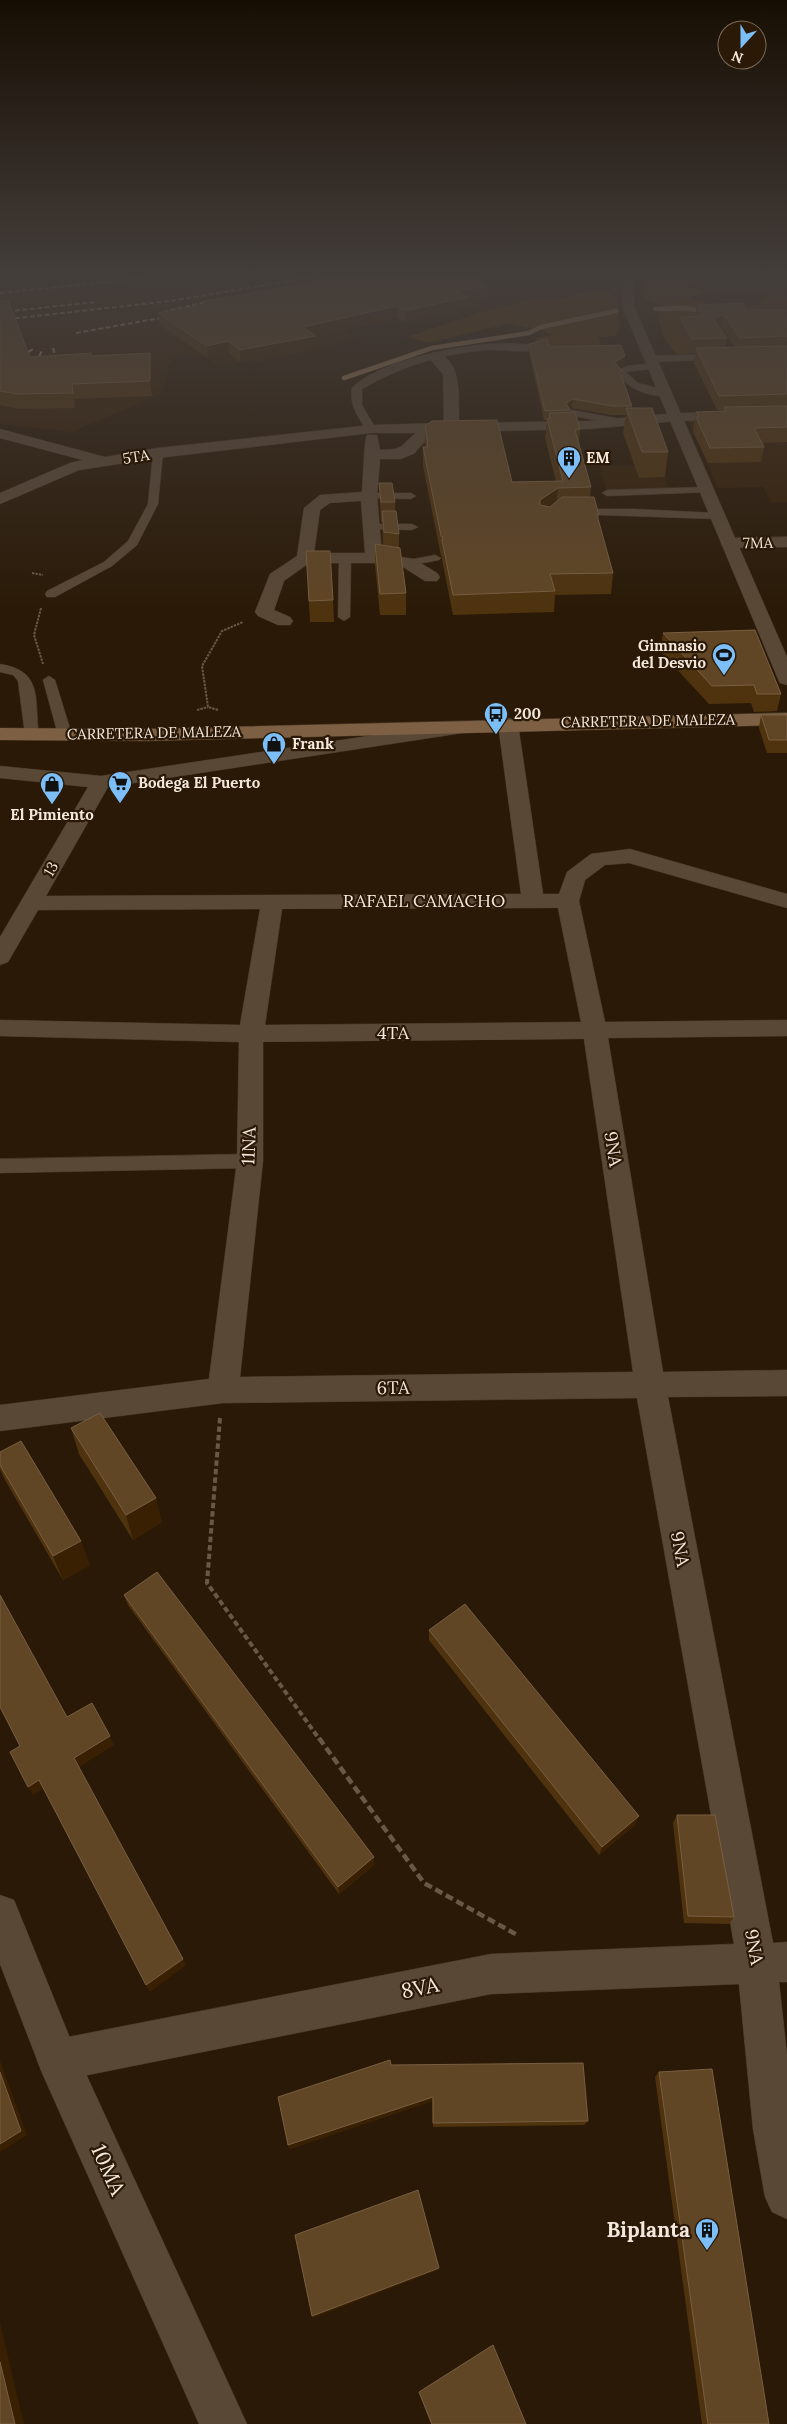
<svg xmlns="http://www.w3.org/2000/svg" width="787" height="2424" font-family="Lora,serif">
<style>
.built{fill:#361f06}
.green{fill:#563203}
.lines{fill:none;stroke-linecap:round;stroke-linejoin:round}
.stream{stroke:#9f7d59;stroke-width:4.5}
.service-casing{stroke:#463624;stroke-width:1}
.minor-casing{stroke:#463624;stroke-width:1}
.tertiary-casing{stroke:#463624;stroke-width:1}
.secondary-casing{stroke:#463624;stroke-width:1}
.path-far2{stroke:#685847;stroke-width:2;stroke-dasharray:2.5 1;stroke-linecap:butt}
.path-far1{stroke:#685847;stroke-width:4;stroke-dasharray:5.5 3;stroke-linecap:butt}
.path{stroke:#685847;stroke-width:4.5;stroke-dasharray:8 4;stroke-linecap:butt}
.service{fill:#5a4836;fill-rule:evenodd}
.minor{fill:#5a4836;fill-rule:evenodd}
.tertiary{fill:#5a4836;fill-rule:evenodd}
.secondary{fill:#7d6043;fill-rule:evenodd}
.rail{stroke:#ad9e90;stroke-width:2;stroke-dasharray:5 2.5;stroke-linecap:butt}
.wall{fill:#4f330f;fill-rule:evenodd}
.shaded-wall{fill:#392002}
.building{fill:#614625;stroke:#785f42}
.labels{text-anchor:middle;stroke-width:4.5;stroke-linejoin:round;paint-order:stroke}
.far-street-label{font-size:15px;fill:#f4e7db;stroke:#2a1906}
.far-poi-label{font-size:15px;font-weight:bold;fill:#f4e7db;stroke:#2a1906;text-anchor:start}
.street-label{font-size:18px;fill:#f4e7db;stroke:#2a1906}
.near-street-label{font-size:21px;fill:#f4e7db;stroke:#2a1906}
.near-poi-label{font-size:21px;font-weight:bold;fill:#f4e7db;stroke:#2a1906;text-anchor:end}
</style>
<rect width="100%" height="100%" fill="#2a1906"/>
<g class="built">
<path d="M44 274H459L488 297 469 300 477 307 405 322 397 318 344 330 356 339 319 349 258 362 253 359 219 366 208 358 177 356 169 364 162 394 71 432 0 424V278Z"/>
<path d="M695 274H787V295L703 293Z"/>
<path d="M787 420V502L771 503 763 487 718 488 689 421Z"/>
<path d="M600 466H635L639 478 665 477 669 489 606 490Z"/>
</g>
<g class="green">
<path d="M644 277H696L699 284H685L703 293 689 299 732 309 759 305 768 294 787 295V313L709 334 700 350 678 356 663 337 658 316 665 306 642 298 646 284Z"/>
<path d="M608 292 618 298 619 326 616 336 598 337 602 346 548 350 536 342V338L553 335 540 330 507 324 428 343 407 337 492 309 534 299 554 301 578 294Z"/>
</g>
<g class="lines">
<g class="stream">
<path d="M655 309 685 308 707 312"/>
<path d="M344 378 432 348 529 333 541 327 616 311"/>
</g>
<g class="service-casing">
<g id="service">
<path d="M489 344C503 344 528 341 539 349 532 354 497 349 486 350 441 354 400 367 362 389V405L376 429 375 431H367C358 417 349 405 352 388 378 361 453 347 489 344Z"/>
<path d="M721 354 724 355V359L652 362 647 359 652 356Z"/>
<path d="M655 363 660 366 658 368 626 372 638 383 669 391V395C650 399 626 388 616 371L627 366Z"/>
<path d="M572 410 620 419 625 422 620 425 568 415 567 413Z"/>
<path d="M158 450 163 453 158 504 137 545 112 566 55 597H47L45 594 47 591 104 562 128 541 148 504 153 453Z"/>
<path d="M707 487 711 488V492L607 496 602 493 607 490Z"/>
<path d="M369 493H411L416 496 411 499 365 498 364 496Z"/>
<path d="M574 509H635L717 513 723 516 717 519 570 514V510Z"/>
<path d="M371 524H412L418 527 412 530 367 529V525Z"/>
<path d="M345 555 351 558 350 617 344 621 338 617 339 558Z"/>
<path d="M435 555 441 558 439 560 408 566 402 563 404 561Z"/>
<path d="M0 664C44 671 34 699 39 735L37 738 32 739 25 735 18 681 13 675 0 672Z"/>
<path d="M49 676 55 680 72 735 70 738 65 739 58 735 43 680Z"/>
<path d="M250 1154 256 1156 259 1161 256 1166 250 1168 0 1173V1159Z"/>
</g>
</g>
<g class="minor-casing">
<g id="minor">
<path d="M434 352C464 359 458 399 459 423L589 421 676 413 787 411V419L676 421 589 429 450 432C433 436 425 439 415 453L401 459H380L377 496 382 554 414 559 437 573 440 577 437 581H425L403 567 374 563H309L284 581 274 610 290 617 293 621 290 625H278L258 616 255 612 270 574 297 556 304 508 320 495 362 492C363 482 364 439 367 435H377L380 450C406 449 398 447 416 433H371L158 458 79 470 0 504V493L70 463 83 460 0 438V429L105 457 158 448 371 425 444 423 443 374 427 356ZM361 501 365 553H314L320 510 330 503Z"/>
<path d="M787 537V547L729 548 723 547 721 543 723 539 729 538Z"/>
<path d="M508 718 515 720 518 724 543 894H559L567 872 591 854 630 849 787 894V908L629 863 605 865 585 880 579 901 605 1022 787 1020V1036L608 1038 663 1372 787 1370V1396L668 1397 773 1943 787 1942V1982H779L787 2055V2219L772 2212 765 2197 753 2129 739 1984 491 1994 58 2081 43 2075 37 2060 43 2045 58 2039 491 1954 734 1944 637 1398 223 1403 0 1431V1405L209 1379 237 1161 239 1042 0 1036V1020L240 1025 260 909 38 910 8 962 0 965V937L88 787 0 778V766L101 776 462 722 469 724 472 728 469 732 108 787 46 896 521 894 498 724 501 720ZM558 908 581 1022 265 1025 282 909ZM584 1039 633 1372 240 1377 263 1161V1042Z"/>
</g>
</g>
<g class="tertiary-casing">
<g id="tertiary">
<path d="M621 274H633L634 306 787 657V685L780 683 778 679 622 306Z"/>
<path d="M0 1895 14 1900 74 2048 247 2424H199L43 2075 0 1964Z"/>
</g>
</g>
<g class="secondary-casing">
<path id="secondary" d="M787 713V725L144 741 0 740V728L144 729Z"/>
</g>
<g class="path-far2">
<path d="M32 573 43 575"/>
<path d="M41 608 34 635 43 664"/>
<path d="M197 710 208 707"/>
<path d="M218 710 208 707 202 666 222 631 243 622"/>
</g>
<path class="path-far1" d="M220 1418 207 1583 320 1740"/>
<path class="path" d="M319 1738 424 1883 519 1936"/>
<use href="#service" class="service"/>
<use href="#minor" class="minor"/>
<use href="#tertiary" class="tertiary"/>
<use href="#secondary" class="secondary"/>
<g class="rail">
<path d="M0 293 184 274"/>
<path d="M0 312 97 302"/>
<path d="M163 312 210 301"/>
<path d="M0 320 170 301 332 274"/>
<path d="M76 333 172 316"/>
<path d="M53 348 59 368"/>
<path d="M16 360 33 349"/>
<path d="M32 369 43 349"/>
</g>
</g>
<g class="wall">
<path d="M489 286 488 297 468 300V308L405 322 397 318 316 336 317 347 240 362 229 353 208 358 160 325 158 313 204 305V301Z"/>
<path d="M0 301 30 357 91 356 150 353 152 368V396L74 399 75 408 19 409 0 405Z"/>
<path d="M697 305 746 310H787V442L762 443 764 447 761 462 708 463 693 432 696 412H724V410H717L694 363 696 353H689L678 331 680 317H695ZM721 330 724 331 735 347H725L727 338Z"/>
<path d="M529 344 625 356 624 365 619 368 622 372V376L632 406V408L668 452 665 477 639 478 623 433 626 415H611L572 408 570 410V412L580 429 579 444 591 487 590 497 599 515 598 520 613 573 611 594 555 595 554 612 453 615 442 560V557L441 556 423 466V447H425V426L512 482 556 481 545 438 547 420H544L529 353Z"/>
<path d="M379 483 395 502V511L399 534V547L406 593V615H380L375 565V544L383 545 382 522H381L380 503Z"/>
<path d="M306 551 333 600 334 622H310Z"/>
<path d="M663 633 781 694 777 711 754 712 751 703 709 704 660 651Z"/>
<path d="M761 715 787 717V753H767L759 728Z"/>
<path d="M71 1428 162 1522 133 1540 79 1454Z"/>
<path d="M0 1452 90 1565 63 1580 5 1480 0 1469Z"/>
<path d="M124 1595 374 1865 339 1894 128 1605Z"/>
<path d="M429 1630 636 1824 599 1855 429 1640Z"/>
<path d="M677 1815 734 1917 729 1924 684 1923 673 1823Z"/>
<path d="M391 2065 588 2121 584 2125 433 2127 432 2101 289 2149Z"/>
<path d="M659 2072 769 2424H702L655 2077Z"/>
<path d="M493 2345 526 2424H431L419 2393Z"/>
</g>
<g class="shaded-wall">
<path d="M489 286 488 297 468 300V308L405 322V311L457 291Z"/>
<path d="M397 306V318L316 336 317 347 240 362V350L303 327Z"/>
<path d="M722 315 720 329 713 332 715 318Z"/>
<path d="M228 341 229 353 208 358 207 346Z"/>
<path d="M150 353 152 368V396L150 381Z"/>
<path d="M625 356 624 365 614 371 615 362Z"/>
<path d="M573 399 572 408 569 410 566 403Z"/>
<path d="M558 488 556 507 539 519 540 500Z"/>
<path d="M156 1498 162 1522 133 1540 126 1515Z"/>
<path d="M81 1541 90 1565 63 1580 53 1556Z"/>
<path d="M110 1736 114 1745 79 1767 74 1758Z"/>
<path d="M39 1780 44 1788 33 1795 28 1787Z"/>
<path d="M639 1816 636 1824 599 1855 602 1847Z"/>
<path d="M374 1857V1865L339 1894 338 1887Z"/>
<path d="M183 1959 186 1965 150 1992 146 1985Z"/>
<path d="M0 2061 27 2135 0 2152Z"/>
<path d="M433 2097 432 2101 289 2149 288 2145Z"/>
<path d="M439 2268 438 2270 313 2318 312 2316Z"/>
<path d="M0 2323 24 2424H15L0 2362Z"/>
</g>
<g class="building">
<path d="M342 274H473L489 286 457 291 468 297 405 311 397 306 303 327 316 336 240 350 228 341 207 346 158 313 207 304 204 301 271 290Z"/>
<path d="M8 300 30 357 91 353V356L150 353V381L72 384 73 393 17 394 0 391V301Z"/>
<path d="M743 303 746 310H787V336L740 338 726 317 722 315 715 318V321L727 338 691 339 680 317 703 316 697 305Z"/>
<path d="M547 339 550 347 621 345 625 356 615 362 622 372H620L632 406H612L573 399 566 403 570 410 545 411 529 344Z"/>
<path d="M787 346V394L719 396 696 348Z"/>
<path d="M787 406V427L754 428 764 447 710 448 696 417H699L696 412 726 411 724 407Z"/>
<path d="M626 408H652L668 452H642Z"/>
<path d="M575 412 580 429 575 430 591 487 558 488 540 500V505L550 507 562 497H594L599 515H597L613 573 550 574 555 591 453 595 442 540 443 537 441 536 423 447H428L425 426 432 421 497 420 512 482 563 481 547 419H550L549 413Z"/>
<path d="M379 483H392L395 502H381Z"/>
<path d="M382 511H396L399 534 384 532Z"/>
<path d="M375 544 400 548 406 593 380 594Z"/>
<path d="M306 551H330L333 600 309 601Z"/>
<path d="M755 630 781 694H757L754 685 712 686 663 633Z"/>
<path d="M761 715H786L787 717V740H769Z"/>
<path d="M100 1413 156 1498 126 1515 71 1428Z"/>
<path d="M21 1441 81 1541 53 1556 0 1465V1452Z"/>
<path d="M157 1572 374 1857 338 1887 124 1595Z"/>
<path d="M0 1595 67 1717 92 1703 110 1736 74 1758 183 1959 146 1985 39 1780 28 1787 10 1752 20 1746 0 1707Z"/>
<path d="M465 1604 639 1816 602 1847 429 1630Z"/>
<path d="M677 1815H715L734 1917 688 1916Z"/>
<path d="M390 2060 391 2065 583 2063 588 2121 433 2123V2097L288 2145 278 2097Z"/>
<path d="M712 2069 769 2424H708L659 2072Z"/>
<path d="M0 2072 21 2131 0 2144Z"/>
<path d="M418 2190 439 2268 312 2316 295 2235Z"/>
<path d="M493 2345 526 2424H432L419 2392Z"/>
<path d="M0 2362 15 2424H0Z"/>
</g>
<linearGradient id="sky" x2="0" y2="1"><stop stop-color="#170e03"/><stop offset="0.45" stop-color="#443e3b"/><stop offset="1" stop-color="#443e3b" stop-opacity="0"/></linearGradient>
<rect width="787" height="613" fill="url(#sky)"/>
<defs>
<g id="building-pin" transform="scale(1.25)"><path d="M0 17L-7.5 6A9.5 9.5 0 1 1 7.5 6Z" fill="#7bbef8" stroke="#2a1906"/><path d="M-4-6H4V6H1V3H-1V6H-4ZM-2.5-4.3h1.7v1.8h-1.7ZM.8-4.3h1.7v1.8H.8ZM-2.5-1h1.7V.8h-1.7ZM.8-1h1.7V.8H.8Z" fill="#111"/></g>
<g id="stadium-pin" transform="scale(1.25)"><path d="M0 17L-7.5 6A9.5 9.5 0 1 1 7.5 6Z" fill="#7bbef8" stroke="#2a1906"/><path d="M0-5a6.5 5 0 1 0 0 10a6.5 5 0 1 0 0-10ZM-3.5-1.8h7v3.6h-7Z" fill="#111"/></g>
<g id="bus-pin" transform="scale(1.25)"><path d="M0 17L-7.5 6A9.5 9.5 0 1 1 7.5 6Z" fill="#7bbef8" stroke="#2a1906"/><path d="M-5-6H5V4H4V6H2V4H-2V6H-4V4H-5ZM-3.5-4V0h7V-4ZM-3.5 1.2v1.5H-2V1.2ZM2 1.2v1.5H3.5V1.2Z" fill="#111"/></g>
<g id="shop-pin" transform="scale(1.25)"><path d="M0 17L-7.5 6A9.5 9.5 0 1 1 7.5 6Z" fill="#7bbef8" stroke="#2a1906"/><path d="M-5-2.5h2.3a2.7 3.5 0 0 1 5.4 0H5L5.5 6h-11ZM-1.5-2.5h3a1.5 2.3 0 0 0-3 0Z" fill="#111"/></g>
<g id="supermarket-pin" transform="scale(1.25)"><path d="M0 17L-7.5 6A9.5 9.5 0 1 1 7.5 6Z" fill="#7bbef8" stroke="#2a1906"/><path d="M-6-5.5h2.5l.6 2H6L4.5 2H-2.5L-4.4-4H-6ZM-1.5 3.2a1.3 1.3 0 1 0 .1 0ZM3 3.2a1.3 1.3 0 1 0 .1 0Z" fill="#111"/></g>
</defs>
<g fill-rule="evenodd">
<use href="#building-pin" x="569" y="458"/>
<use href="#stadium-pin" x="724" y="655"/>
<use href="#bus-pin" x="496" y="714"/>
<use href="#shop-pin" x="274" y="744"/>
<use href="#supermarket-pin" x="120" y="783"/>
<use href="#shop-pin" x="52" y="784"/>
<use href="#building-pin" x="707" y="2230"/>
</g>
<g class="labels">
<g class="far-street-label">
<text transform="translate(136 457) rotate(-9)" y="5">5TA</text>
<text transform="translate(758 543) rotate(-1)" y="5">7MA</text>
<text transform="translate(648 721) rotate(-1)" y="5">CARRETERA DE MALEZA</text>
<text transform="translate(154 733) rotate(-1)" y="5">CARRETERA DE MALEZA</text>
<text transform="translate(51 869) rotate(-60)" y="5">13</text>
</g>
<g class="far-poi-label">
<text x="586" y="463">EM</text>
<text x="706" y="651" text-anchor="end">Gimnasio<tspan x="706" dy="17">del Desvio</tspan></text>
<text x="514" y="719">200</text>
<text x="292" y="749">Frank</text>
<text x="138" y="788">Bodega El Puerto</text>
<text x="52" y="820" text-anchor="middle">El Pimiento</text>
</g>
<g class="street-label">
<text x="424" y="907">RAFAEL CAMACHO</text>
<text x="393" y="1039">4TA</text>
<text transform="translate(249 1146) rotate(-88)" y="6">11NA</text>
<text transform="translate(613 1149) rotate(81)" y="6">9NA</text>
<text transform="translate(393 1388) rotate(-1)" y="6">6TA</text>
<text transform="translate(680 1549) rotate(79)" y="6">9NA</text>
<text transform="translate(754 1947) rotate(80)" y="6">9NA</text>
</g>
<g class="near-street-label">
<text transform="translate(420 1988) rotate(-11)" y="7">8VA</text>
<text transform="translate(108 2170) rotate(66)" y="7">10MA</text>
</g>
<g class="near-poi-label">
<text x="690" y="2237">Biplanta</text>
</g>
</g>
<g transform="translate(742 45) rotate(201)"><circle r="24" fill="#2a1906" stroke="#7b6b5b"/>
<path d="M0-4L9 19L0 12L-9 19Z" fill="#7bbef8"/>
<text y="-8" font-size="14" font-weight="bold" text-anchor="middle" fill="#f4e7db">N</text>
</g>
</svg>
